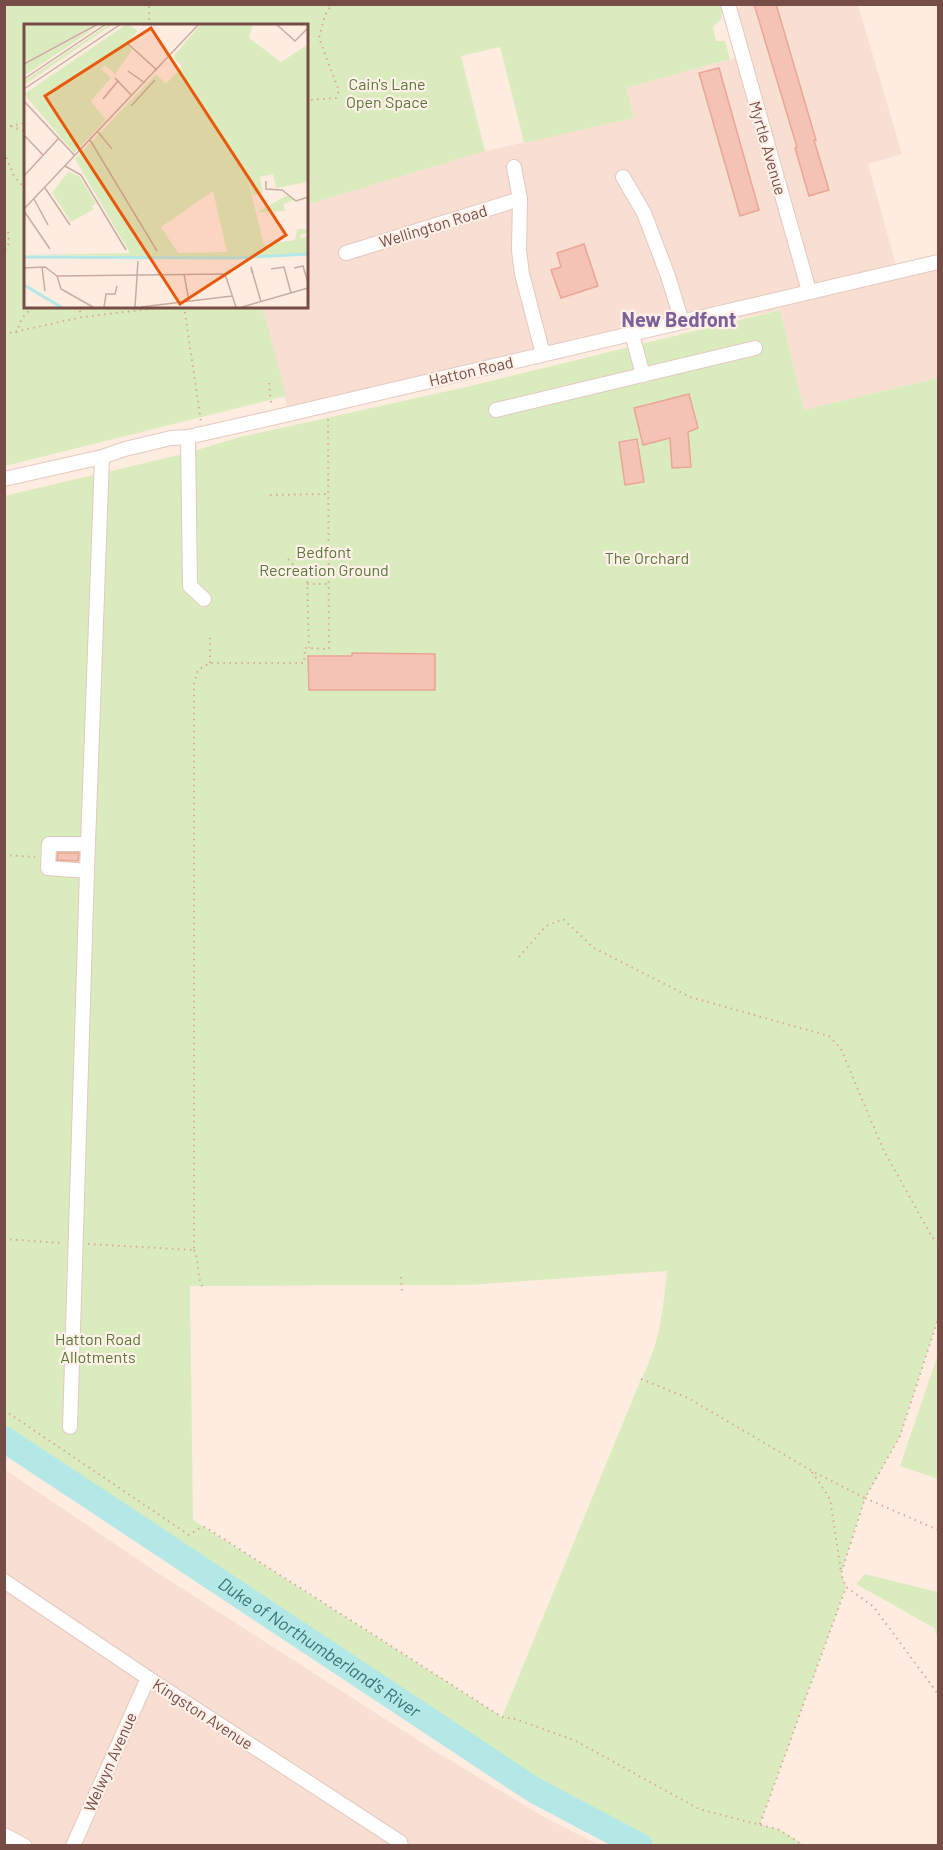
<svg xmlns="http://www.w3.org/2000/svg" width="943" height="1850" font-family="Barlow,sans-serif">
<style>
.residential{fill:#f8dfd1}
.green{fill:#daecbe;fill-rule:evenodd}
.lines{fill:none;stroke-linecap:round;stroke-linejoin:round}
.river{stroke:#b3e8e6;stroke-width:26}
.building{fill:#f5c3b6;stroke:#e9a595;stroke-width:1.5}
.minor-casing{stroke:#e4c8be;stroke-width:16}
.path{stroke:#daa699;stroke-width:2;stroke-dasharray:1.5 4.5;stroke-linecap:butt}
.minor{stroke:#fff;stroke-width:14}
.labels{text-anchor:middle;stroke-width:4.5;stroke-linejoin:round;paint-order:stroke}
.park-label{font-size:16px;fill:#58773b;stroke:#fff1e8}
.street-label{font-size:16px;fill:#764d46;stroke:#fff1e8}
.water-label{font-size:18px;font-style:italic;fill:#367674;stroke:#fff1e8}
.quarter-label{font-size:20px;font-weight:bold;fill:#7c609a;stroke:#fff1e8}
.inset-river{fill:none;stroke:#b3e8e6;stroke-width:3}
.inset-road{fill:none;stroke:#c8aca2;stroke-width:1.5}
.view{fill:#e8590c;fill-opacity:0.15;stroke:#e8590c;stroke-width:3}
.inset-edge{fill:none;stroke:#764d46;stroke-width:3}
</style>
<rect width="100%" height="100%" fill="#feece0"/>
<g class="residential">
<path d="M748 4 858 5 902 154 868 164 899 276 938 268V378L804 410 780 310 461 373 289 414 262 306H306V205L485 151 634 118 625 88 750 54 737 8Z"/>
<path d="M4 1469 158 1573 438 1753 544 1817 599 1845H5Z"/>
</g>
<g class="green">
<path d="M4 5H723L721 19 713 27 716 41H725L730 59 626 88 634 118 524 143 500 47 461 56 485 151 306 205V26H26V306H262L286 396 5 466Z"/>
<path d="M780 310 804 410 938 378V1319L900 1436 865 1498 841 1573 846 1587 760 1824 780 1830 804 1845H657L537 1784 339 1646 5 1428 4 496 183 454 240 437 466 387ZM667 1271C663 1308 660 1345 641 1379L502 1717 193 1520 190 1286 469 1285Z"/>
<path d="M938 1354V1479L900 1466Z"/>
<path d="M865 1574 938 1592V1639L934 1628 856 1584Z"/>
</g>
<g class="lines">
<path class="river" id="s1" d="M4 1439 534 1790 640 1846"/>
</g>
<g class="building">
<path d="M754 4H776L816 140H814L829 190 809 196 795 148 797 147Z"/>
<path d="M719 68 759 210 740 216 699 73Z"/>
<path d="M584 244 598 286 561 298 551 270 561 267 557 253Z"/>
<path d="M689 394 698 428 688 432 691 467 672 468 670 438 643 445 634 408Z"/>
<path d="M637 439 644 482 625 485 619 442Z"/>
<path d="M352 653 435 654V690H309L308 656H352Z"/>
<path d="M58 853H79L78 861 57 860Z"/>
</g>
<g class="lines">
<g class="minor-casing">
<g id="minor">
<path d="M728 4 809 291"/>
<path d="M514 167 520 199 519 250 522 274 543 354"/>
<path d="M623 177 644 213 668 276 682 322"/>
<path d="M346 253 520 199"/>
<path d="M632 334 643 375"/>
<path d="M496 410 755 348"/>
<path d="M188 437 190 586 204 599"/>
<path d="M4 479 102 457 125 449 171 438 188 437 272 418 938 262"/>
<path d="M87 871 48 868 49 844H88"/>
<path d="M70 1427 87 871 102 457"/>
<path d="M4 1581 148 1678 400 1842 401 1846"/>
<path d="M4 1835 25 1846"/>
<path d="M73 1846 148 1678"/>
</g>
</g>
<g class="path">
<path d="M149 26V4"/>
<path d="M306 102 308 100 336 98 339 91 319 38 325 15 332 4"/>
<path d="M11 126 26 132"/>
<path d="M4 127 26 123"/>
<path d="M4 152 14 176 26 190"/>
<path d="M4 229 8 230 9 243 4 253"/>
<path d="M76 306 83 316"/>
<path d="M184 306 201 422"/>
<path d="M16 333 22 318 34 306"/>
<path d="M4 334 83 317 174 306"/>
<path d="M269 383 271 403"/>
<path d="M270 495 327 494"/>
<path d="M288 559 307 579 309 648"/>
<path d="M307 584H330"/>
<path d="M210 663V638"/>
<path d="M4 855 35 857"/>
<path d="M519 957 546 926 563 919 594 948 690 997 829 1036 841 1049 883 1149 932 1237 938 1243"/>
<path d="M4 1239 62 1243"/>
<path d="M88 1244 194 1250V684L198 670 210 663H304L305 648 329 649 328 419"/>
<path d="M194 1250C200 1262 196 1279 204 1289"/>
<path d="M401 1277 402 1292"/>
<path d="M641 1379 688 1398 812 1471 865 1498 900 1436 938 1319"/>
<path d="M4 1410 189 1535 200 1528 205 1527 502 1717 515 1719 574 1740 699 1809 780 1830 804 1846"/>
<path d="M812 1472 830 1499 841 1571"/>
<path d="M938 1530 865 1498 841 1574 846 1587 873 1606 938 1694"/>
<path d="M760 1824 846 1587"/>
</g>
<use href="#minor" class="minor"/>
</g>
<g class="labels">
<g class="park-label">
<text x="387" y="90">Cain's Lane<tspan x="387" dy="18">Open Space</tspan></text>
<text x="324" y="558">Bedfont<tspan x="324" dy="18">Recreation Ground</tspan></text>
<text x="647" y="564">The Orchard</text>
<text x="98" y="1345">Hatton Road<tspan x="98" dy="18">Allotments</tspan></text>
</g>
<g class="street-label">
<text transform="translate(768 148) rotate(74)" y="6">Myrtle Avenue</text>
<text transform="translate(433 226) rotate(-17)" y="6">Wellington Road</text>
<text transform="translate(471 371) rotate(-13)" y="6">Hatton Road</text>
<text transform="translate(203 1714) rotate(33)" y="6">Kingston Avenue</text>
<text transform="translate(110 1762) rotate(-66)" y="6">Welwyn Avenue</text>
</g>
<g class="water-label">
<text dy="6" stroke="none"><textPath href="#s1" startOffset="378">Duke of Northumberland's River</textPath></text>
</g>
<g class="quarter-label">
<text x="679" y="327">New Bedfont</text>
</g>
</g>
<g transform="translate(24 24)">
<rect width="284" height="284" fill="#feece0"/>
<path d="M0 0 55 1 71 0 0 39ZM77 0 0 52V41ZM85 0H89L0 61V57ZM103 0 114 7 103 19 108 26 91 50 81 41 77 45 87 54 67 77 82 96 50 129 0 70ZM177 0H229L225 14 257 38 283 21V158L252 164 249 150 236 153 239 169 229 171 221 144 240 221 271 216 273 205H282L283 210H277L276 215 283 212V229L212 233 0 231 106 229 51 135 132 50 142 60 158 42 149 33ZM189 167 203 228 154 229 137 203ZM44 148 55 152 72 179 68 182 70 185 47 198 28 169ZM264 171 271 176 259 180 261 187 233 188Z" fill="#daecbe" fill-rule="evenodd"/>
<path class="inset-river" d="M0 233 212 234 284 230M0 261 37 283"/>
<path class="inset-road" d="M252 0 271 17 284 4M103 19 133 46M0 40 74 0M104 47 121 59M91 54 108 72M0 55 82 0M0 65 97 0M79 75 94 57M0 77 51 132M107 82 131 56M74 108 88 125M0 111 19 131M66 116 133 227M41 142 57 151 102 226M0 152 35 114M242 157V165L258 166 272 177 284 173M21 164 46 201M10 175 24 201M0 185 175 0M0 187 26 225M18 243 21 267M0 244 21 243 33 252M270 244 279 242 284 259M247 245 260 243 267 269M228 249 227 243 237 278M160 250 165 277M33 252 201 250 212 283M33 252 37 265 69 283M80 283 82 270H91L93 262M111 283 114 237M117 283 208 272M218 283 284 264"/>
<path class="view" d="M127 4 262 211 156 280 21 72Z"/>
<rect width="284" height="284" class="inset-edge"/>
</g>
<rect width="943" height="1850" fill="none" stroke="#764d46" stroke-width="12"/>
</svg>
